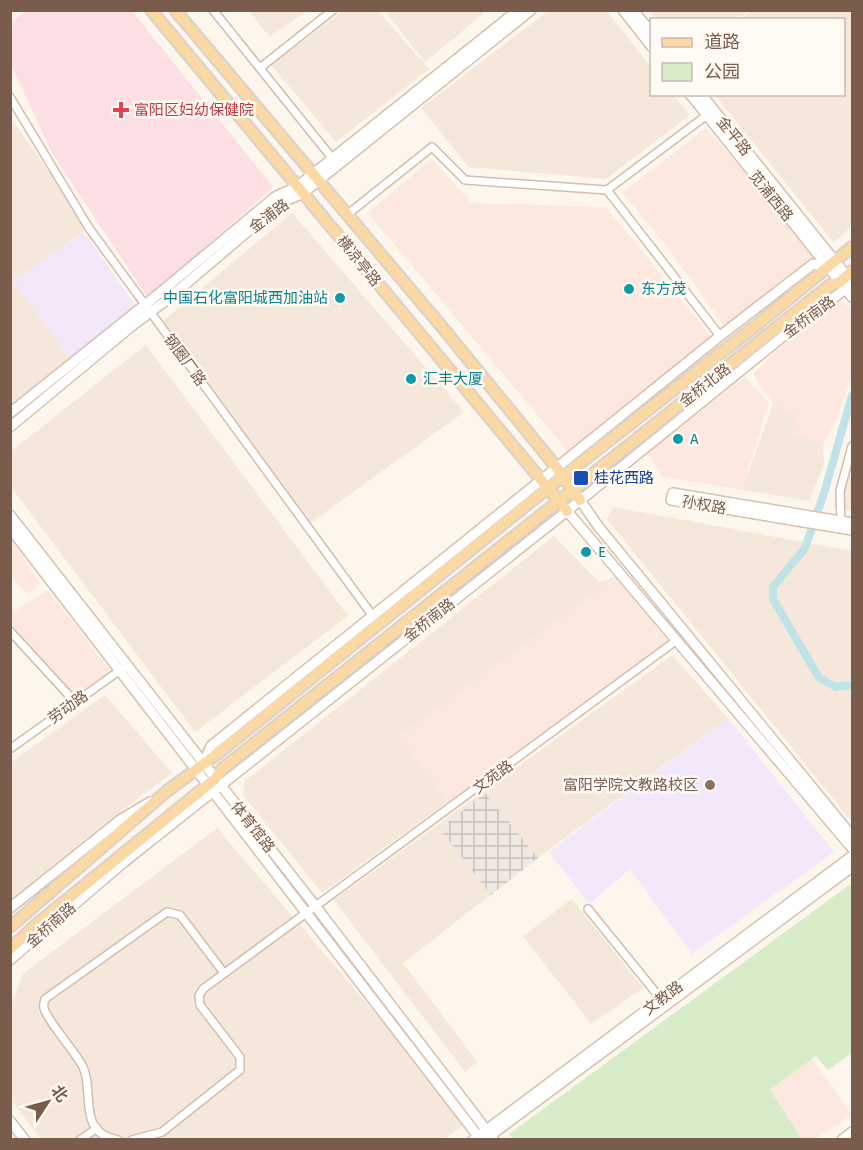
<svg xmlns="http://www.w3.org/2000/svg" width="863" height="1150" font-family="'Fira Sans','Noto Sans SC',sans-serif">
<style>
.residential{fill:#f5e8da}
.commercial{fill:#fde8e0}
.industrial{fill:url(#industrial-grid)}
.education{fill:#f3e8fa}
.medical{fill:#fbdfe3}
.green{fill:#d8ecc9}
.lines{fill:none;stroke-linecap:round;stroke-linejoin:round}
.canal{stroke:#bfe3e8;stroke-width:8}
.street-casing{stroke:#d1beb0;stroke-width:10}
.secondary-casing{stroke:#d6c0b0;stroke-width:12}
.primary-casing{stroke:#dad1cd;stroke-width:14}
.street{stroke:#fff;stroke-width:7}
.secondary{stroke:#fff;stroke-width:9}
.primary{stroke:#fbd9a5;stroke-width:10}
.health-dot{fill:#e0444e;stroke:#fffaf3;stroke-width:2}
.culture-dot{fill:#0f9aa8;stroke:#fffaf3;stroke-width:2}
.transit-dot{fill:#1a4fb4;stroke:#fffaf3;stroke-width:2}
.education-dot{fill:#8d6e63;stroke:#fffaf3;stroke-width:2}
.labels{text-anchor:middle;stroke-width:5;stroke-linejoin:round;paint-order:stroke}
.health-label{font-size:15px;fill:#be3a42;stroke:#fffaf3;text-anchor:start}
.street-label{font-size:15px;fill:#7a5c4d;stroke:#fffaf3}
.culture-label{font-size:15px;fill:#0d838f;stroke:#fffaf3;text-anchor:start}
.transit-label{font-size:15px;fill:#164399;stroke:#fffaf3;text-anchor:start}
.education-label{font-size:15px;fill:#785e54;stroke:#fffaf3;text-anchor:end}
</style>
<defs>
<pattern id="industrial-grid" width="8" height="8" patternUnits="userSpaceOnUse" patternTransform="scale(1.5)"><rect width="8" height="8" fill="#efe9e4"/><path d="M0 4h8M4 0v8" fill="none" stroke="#c7c0bb"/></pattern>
</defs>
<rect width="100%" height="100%" fill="#fdf6ec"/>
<g class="residential">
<path d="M606 10 651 67 652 94 673 95 690 115 606 179 469 167 421 108 548 11Z"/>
<path d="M752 10H849L852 14V226L833 242 715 95 844 94V20L740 19Z"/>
<path d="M248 11H307L270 37Z"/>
<path d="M378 11 429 69 336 142 271 65 343 11Z"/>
<path d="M385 11H486L425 62Z"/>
<path d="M649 11H748L737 20 656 19Z"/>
<path d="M10 117 89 228 13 281 70 359 11 405Z"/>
<path d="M292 213 464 412 309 524 163 321Z"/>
<path d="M146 345 348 616 195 732 11 487V451Z"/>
<path d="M773 404 794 414V434L823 445 824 464 809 501 742 490Z"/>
<path d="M852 434V511L834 507 837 481Z"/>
<path d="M613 507 852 551V822L607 519Z"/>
<path d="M554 536 599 582 616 577 668 641 322 893 243 795 245 781Z"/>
<path d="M672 655 728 718 538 858 403 963 477 1062 465 1072 334 900Z"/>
<path d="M105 695 172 773 95 831 11 902 10 763Z"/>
<path d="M217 828 468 1122 443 1140 41 1139 11 1100 10 1008 23 974Z"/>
<path d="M572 899 643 988 591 1024 523 936Z"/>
</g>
<g class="commercial">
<path d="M706 128 737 163 814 258 726 328 665 244 622 193Z"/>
<path d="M431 159 472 203 606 207 714 340 571 455 368 213Z"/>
<path d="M842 300 852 311V375L836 421 823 445 793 434 794 414 773 404 753 374 784 344Z"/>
<path d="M745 377 769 403 742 490 663 477 647 453Z"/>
<path d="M11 539 40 584 27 594 11 576Z"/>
<path d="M616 577 671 645 451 807 398 736Z"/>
<path d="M48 590 110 671 74 696 11 624 10 614Z"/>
<path d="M812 1059 852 1115 816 1139H802L770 1090Z"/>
</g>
<path class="industrial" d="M485 793 538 858 491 895 440 829Z"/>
<g class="education">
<path d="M84 232 135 305 70 359 13 281Z"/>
<path d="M728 718 834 852 692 954 630 869 589 904 549 852Z"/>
</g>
<path class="medical" d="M26 11H132L273 187 148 298 53 155 11 65 10 23Z"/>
<path class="green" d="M852 883V1053L828 1070 816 1056 770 1090 802 1139H513L509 1134Z"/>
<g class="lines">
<path class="canal" d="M852 395 825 490 805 548 773 587V599L819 678 836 687 852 685"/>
<g class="street-casing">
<g id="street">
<path d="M213 10 332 158"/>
<path d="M260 68 333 10"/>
<path d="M10 97 89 228 372 615"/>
<path d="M607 190 720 336"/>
<path d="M348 214 432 147 465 180 607 190 707 115"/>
<path d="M841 521 840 491 852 446"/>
<path d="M10 631 75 702"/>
<path d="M10 749 123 668"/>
<path d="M588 909 661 999"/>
<path d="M80 1140 97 1128"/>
<path d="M118 1140C76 1133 95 1092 83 1067 75 1051 47 1021 44 1008 43 1004 44 1003 45 999L167 912 180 915 224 973"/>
<path d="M132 1140 162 1132 240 1070V1057L200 1005 199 996 203 989 677 640"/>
</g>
</g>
<g class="secondary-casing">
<g id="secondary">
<path d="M623 10 652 47"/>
<path d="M633 10 652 33"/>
<path d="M690 94 852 297"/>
<path d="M701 94 850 280"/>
<path d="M10 413 162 291 275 197 298 186 518 10"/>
<path d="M10 427 133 325 168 299 281 203 303 193 531 10"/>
<path d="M580 500 598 526 852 836"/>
<path d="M567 511 852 848"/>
<path d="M10 515 316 907 494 1140"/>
<path d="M852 523 673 493 671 500 852 530"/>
<path d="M10 528 481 1140"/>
<path d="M203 764 211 746 720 336 813 264 828 267"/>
<path d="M10 908 120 820 150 802"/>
<path d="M10 960 35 938 124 862 567 511 781 338 852 284"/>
<path d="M10 1121 25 1140"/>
<path d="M487 1138 852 867"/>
<path d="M473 1140 852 856"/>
<path d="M842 1140 852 1132"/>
</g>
</g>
<g class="primary-casing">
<g id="primary">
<path d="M151 10 567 511"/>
<path d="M175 10 442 327 557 468 580 500"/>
<path d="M10 927 167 791 217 754 529 503 754 327 852 247"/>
<path d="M10 949 37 924 215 779 222 769 830 285 840 282 852 271"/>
</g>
</g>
<use href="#street" class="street"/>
<use href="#secondary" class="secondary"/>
<use href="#primary" class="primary"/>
</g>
<path class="health-dot" d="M118 101h6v6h6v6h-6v6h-6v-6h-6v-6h6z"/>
<g class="culture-dot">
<circle cx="629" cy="289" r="6"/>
<circle cx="340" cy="298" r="6"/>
<circle cx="411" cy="379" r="6"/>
<circle cx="678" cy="439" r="6"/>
<circle cx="586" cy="552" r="6"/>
</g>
<rect class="transit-dot" x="573" y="470" width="16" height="16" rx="3"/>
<circle class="education-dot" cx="710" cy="785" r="6"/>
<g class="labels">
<g class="health-label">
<text x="134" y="115">富阳区妇幼保健院</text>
</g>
<g class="street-label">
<text transform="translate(734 136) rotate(51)" y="5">金平路</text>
<text transform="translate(771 196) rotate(51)" y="5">苋浦西路</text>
<text transform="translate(269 216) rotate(-37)" y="5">金浦路</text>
<text transform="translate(359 261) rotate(51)" y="5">横凉亭路</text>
<text transform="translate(809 317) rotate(-36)" y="5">金桥南路</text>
<text transform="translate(185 360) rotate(54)" y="5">钢圈厂路</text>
<text transform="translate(705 385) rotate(-38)" y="5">金桥北路</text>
<text transform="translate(704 505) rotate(10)" y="5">孙权路</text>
<text transform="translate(429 620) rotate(-38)" y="5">金桥南路</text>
<text transform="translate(68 707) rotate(-36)" y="5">劳动路</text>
<text transform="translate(493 777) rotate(-36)" y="5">文苑路</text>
<text transform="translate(253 827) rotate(52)" y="5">体育馆路</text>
<text transform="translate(51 925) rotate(-41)" y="5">金桥南路</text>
<text transform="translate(663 998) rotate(-37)" y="5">文教路</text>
</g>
<g class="culture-label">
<text x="641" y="294">东方茂</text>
<text x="328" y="303" text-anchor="end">中国石化富阳城西加油站</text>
<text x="423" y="384">汇丰大厦</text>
<text x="690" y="444">A</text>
<text x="598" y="557">E</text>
</g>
<g class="transit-label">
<text x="594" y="483">桂花西路</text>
</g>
<g class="education-label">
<text x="698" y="790">富阳学院文教路校区</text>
</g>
</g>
<rect width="863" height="1150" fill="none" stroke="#7a5c4d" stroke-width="24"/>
<rect x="650" y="18" width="195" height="78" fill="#fffaf3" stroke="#cabbb1" stroke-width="1.5"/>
<rect x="662" y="38" width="30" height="9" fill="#fbd9a5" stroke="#cabbb1" stroke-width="1.5"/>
<text x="704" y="48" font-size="18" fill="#7a5c4d">道路</text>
<rect x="662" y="63" width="30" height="18" fill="#d8ecc9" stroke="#cabbb1" stroke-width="1.5"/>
<text x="704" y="78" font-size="18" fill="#7a5c4d">公园</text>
<g transform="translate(48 1102) rotate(54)" stroke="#fffaf3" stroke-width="4.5" paint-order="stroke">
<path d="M0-4.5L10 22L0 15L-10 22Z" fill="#7a5c4d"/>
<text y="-9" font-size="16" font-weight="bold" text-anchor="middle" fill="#7a5c4d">北</text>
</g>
</svg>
